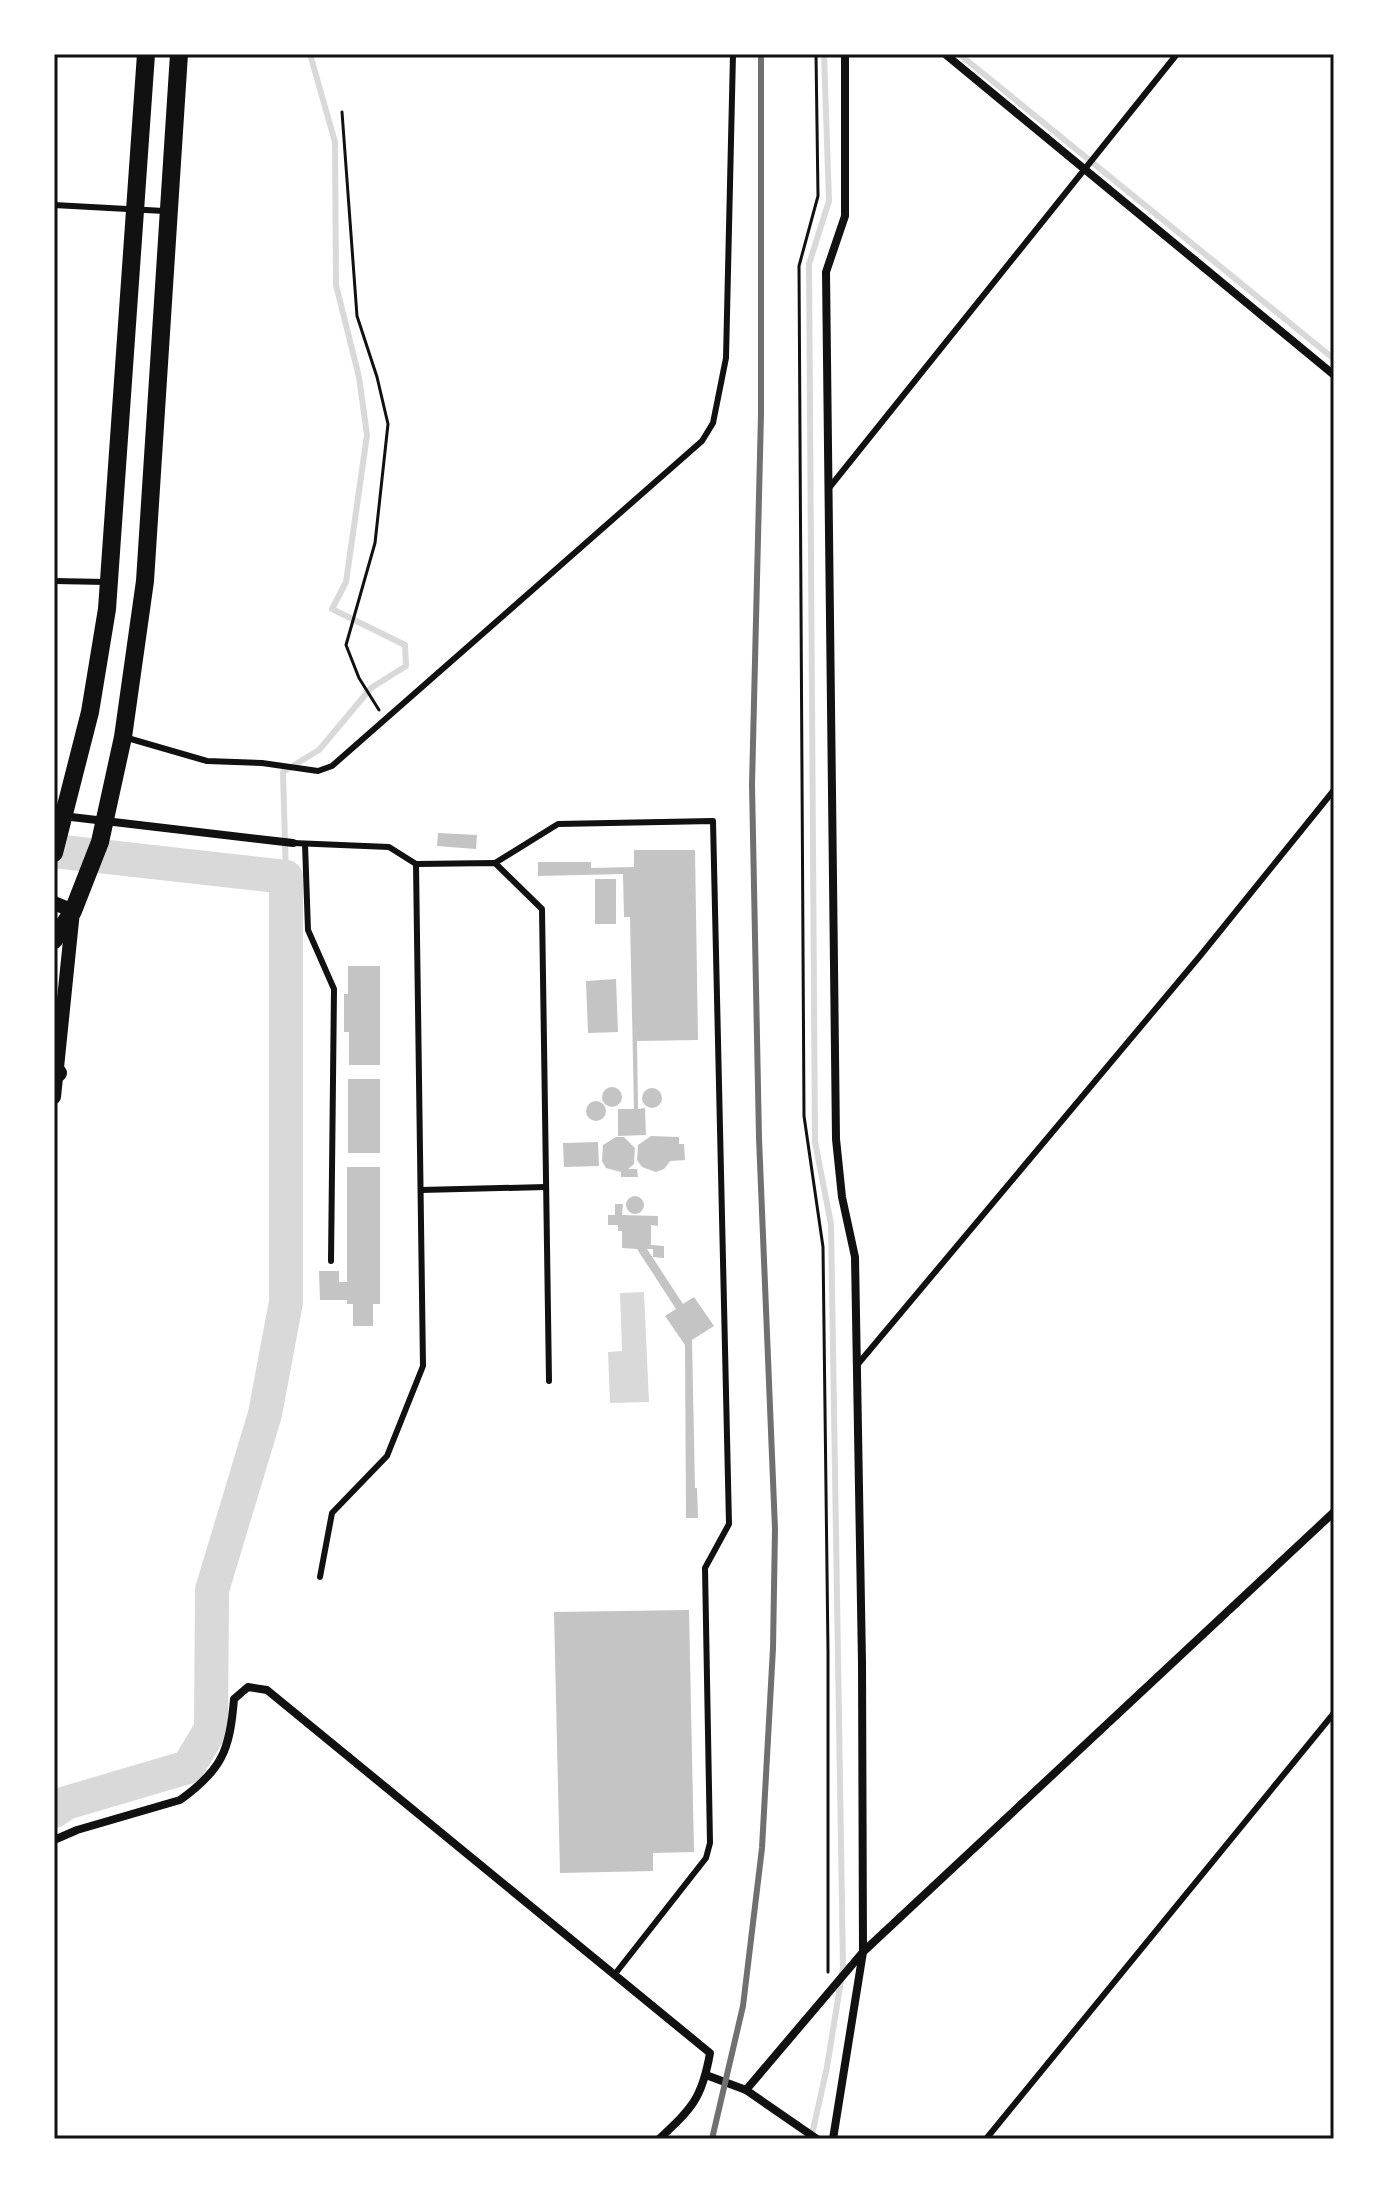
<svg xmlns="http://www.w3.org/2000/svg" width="1388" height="2193" font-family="Montserrat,sans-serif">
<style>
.water{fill:#d9d9d9}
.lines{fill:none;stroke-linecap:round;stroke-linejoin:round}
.stream{stroke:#d9d9d9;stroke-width:6}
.river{stroke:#d9d9d9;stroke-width:34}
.building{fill:#c4c4c4}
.path{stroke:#111;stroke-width:3}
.service{stroke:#111;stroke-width:6}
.minor{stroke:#111;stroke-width:8}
.tertiary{stroke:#111;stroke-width:14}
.primary{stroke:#111;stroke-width:18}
.rail{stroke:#707070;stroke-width:6}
.neatline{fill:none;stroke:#111;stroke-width:3}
</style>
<rect width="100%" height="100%" fill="#fff"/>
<path class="water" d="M644 1292 649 1402 610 1403 608 1352 622 1351 620 1293Z"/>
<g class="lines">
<g class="stream">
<path d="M959 54 1334 359"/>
<path d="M286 877 283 772 319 750 371 688 406 666 405 645 332 609 346 582 367 435 359 377 336 285 335 142 310 54"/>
<path d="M811 2139 827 2067 843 1968 831 1224 815 1142 809 264 829 201 824 54"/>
</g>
<path class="river" d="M54 851 286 877V1302L265 1414 212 1590 211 1729 188 1767 66 1803 54 1811"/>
</g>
<g class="building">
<path d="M438 833 477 835 476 849 437 846Z"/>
<path d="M634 850H695L698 1040 637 1041 638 1109 645 1108 646 1135 618 1136V1109H634L630 917H624L623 874 538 876V862H591V868L634 867Z"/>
<rect x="595" y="879" width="21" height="45"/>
<path d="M348 966H380V1065H349V1032H344V994H348Z"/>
<path d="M616 979 618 1032 588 1033 586 981Z"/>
<rect x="348" y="1079" width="32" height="74"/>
<circle cx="612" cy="1097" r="10"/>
<circle cx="652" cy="1098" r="10"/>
<circle cx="596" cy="1111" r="10"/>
<path d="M651 1136 679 1137V1144H684L685 1160 670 1161 664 1169 656 1172 642 1167 637 1160 638 1145Z"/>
<path d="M616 1137H624L635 1148 634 1164 628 1169H637L638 1177H621V1172L606 1168 602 1161 603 1145Z"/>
<path d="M598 1142 599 1166 564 1167 563 1143Z"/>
<path d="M347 1167H380V1304H373V1326H353V1304H347V1300H320L319 1271H339V1282H347Z"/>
<circle cx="635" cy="1205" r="9"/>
<path d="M615 1204H623L622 1215 658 1216V1226L651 1225V1245L664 1246V1258L653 1257V1249H647L683 1304 694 1297 714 1326 692 1340 695 1488H697L698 1518H686L685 1345 665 1316 676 1309 637 1249 622 1248V1231H618V1225H608V1215H615Z"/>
<path d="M689 1610 694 1852 653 1853V1871L560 1873 554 1612Z"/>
</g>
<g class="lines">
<g class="path">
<path d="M816 54 818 196 799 266 804 1116 823 1247 828 1652V1972"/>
<path d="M342 112 357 316 377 377 388 424 375 543 346 645 359 678 379 710"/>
</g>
<g class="service">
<path d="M54 205 164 211"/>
<path d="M829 488 1177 54"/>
<path d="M54 581 106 582"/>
<path d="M124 737 207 761 262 763 318 771 332 766 702 441 713 423 726 358 733 54"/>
<path d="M293 843 389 847 416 864 495 863 542 909 549 1381"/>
<path d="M305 844 308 930 334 989 331 1261"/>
<path d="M495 863 558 824 713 821 729 1524 705 1568 710 1843 706 1858 615 1974"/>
<path d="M421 1190 546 1187"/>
<path d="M858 1364 1200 956 1334 790"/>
<path d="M320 1577 332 1513 387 1456 423 1366 416 864"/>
<path d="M986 2139 1334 1713"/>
</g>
<g class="minor">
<path d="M945 54 1334 375"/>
<path d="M54 815 293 843"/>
<path d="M54 1840 77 1830 180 1800C222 1770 230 1750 234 1699L248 1687 267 1690 710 2053C702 2099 692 2108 659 2139"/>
<path d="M706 2075 746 2090 817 2139"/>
<path d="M746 2090 863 1952 1334 1512"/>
<path d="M833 2139 863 1952 862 1662 855 1257 842 1197 836 1139 826 272 845 216V54"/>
</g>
<path class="tertiary" d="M54 903 73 911 54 1097"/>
<g class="primary">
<path d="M54 853 90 712 107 609 146 54"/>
<path d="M54 940 73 911 100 842 123 737 145 581 179 54"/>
<path d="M54 1068 58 1073"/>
</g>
<path class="rail" d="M712 2139 743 2006 762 1848 773 1648 775 1529 759 1138 752 785 761 414V54"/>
</g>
<rect width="1388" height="2193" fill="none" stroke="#ffffff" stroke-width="112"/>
<rect x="56" y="56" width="1276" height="2081" class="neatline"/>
</svg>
